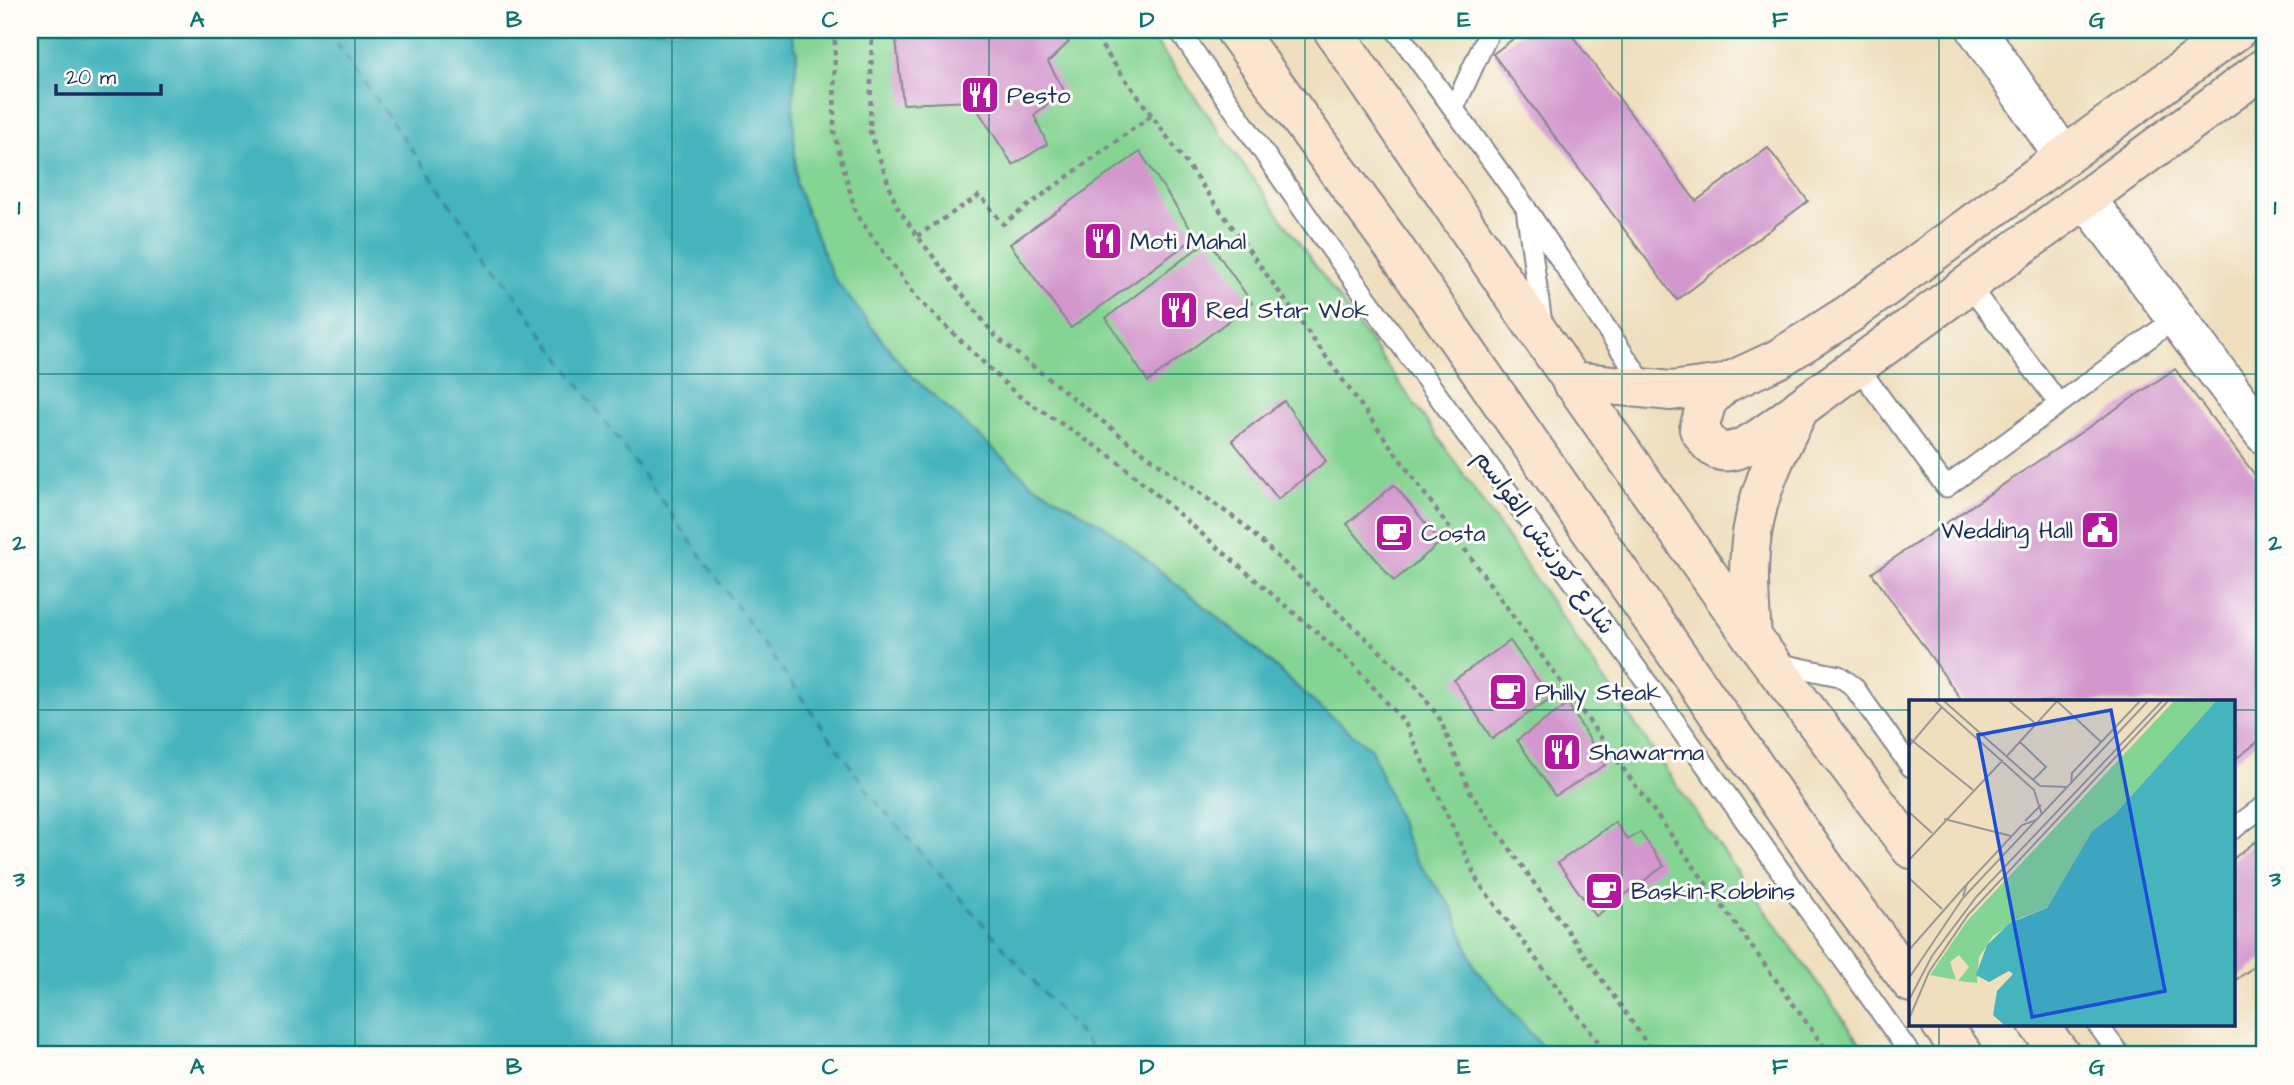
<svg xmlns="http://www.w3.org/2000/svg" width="2294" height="1085" font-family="'Architects Daughter','Playpen Sans Arabic',sans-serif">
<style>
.green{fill:#84d493;stroke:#508278;stroke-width:2}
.water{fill:#45b4bd;stroke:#30728e;stroke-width:2}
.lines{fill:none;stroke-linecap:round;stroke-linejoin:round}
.ferry{stroke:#2a5e7f;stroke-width:2;stroke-dasharray:9 7;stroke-linecap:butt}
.building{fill:#d397cd}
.lane-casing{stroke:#85878e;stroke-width:23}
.street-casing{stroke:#85878e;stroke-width:42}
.secondary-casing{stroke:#85878e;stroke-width:42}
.path{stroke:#85878e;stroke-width:4.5;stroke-dasharray:5 5;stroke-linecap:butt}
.lane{stroke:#fff;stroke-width:19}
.street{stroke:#fff;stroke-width:38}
.secondary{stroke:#fbe5cf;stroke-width:38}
.grid{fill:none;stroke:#0f766e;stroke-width:2;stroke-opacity:0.55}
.labels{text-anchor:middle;stroke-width:6;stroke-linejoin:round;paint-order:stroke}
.poi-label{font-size:24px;fill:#1b2f5e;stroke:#fdfcf7;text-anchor:start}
.street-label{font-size:24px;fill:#1b2f5e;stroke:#fdfcf7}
.inset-river{fill:none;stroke:#45b4bd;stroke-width:3.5}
.inset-road{fill:none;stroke:#9a9998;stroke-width:2}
.view{fill:#1d4ed8;fill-opacity:0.15;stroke:#1d4ed8;stroke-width:3.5}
.inset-edge{fill:none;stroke:#1b2f5e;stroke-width:3.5}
.neatline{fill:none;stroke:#0f766e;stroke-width:2.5}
.grid-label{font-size:23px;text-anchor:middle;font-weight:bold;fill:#0f766e}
</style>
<rect width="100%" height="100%" fill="#fdfcf7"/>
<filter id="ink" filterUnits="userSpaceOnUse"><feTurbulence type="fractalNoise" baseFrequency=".0143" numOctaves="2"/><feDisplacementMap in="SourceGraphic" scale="14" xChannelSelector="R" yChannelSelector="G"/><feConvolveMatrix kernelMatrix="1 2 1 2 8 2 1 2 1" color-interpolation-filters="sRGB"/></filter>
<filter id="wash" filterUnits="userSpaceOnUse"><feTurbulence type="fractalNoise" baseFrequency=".00686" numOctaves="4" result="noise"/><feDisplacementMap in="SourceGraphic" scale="28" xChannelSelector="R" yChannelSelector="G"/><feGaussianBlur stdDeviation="1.57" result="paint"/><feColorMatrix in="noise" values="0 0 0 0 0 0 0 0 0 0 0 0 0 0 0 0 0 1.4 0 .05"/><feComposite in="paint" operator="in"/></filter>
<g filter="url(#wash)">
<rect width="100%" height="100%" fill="#efdfbe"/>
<path class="green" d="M790 30H1147L1438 437 1704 825 1869 1055H1549L1475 968 1453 909 1413 856 1371 749 1318 706 1245 639 1106 527 1031 483 907 372 833 277 796 185 793 104 797 52Z"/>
<path class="water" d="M30 30H790L797 52 793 104 796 185 833 277 907 372 1031 483 1106 527 1245 640 1318 706 1371 749 1413 856 1453 909 1475 968 1549 1055H30Z"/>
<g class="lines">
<path class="ferry" d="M327 30 873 798 1098 1055"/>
</g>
<g id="blocks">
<g class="building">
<path d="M895 30H1020L1026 38 1038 30H1062L1069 42 1048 62 1064 90 1034 115 1047 144 1013 165 972 101 903 104Z"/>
<path d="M1525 30H1568L1696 201 1768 148 1808 201 1677 300 1493 54Z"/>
<path d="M1140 152 1196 237 1071 328 1010 244Z"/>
<path d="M1208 240 1252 303 1148 382 1106 318Z"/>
<path d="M2175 369 2264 487V737L2233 761V702H1963L1872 573Z"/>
<path d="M1284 401 1326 461 1278 499 1232 440Z"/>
<path d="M1394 485 1441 542 1394 581 1347 524Z"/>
<path d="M1510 641 1551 698 1492 739 1454 680Z"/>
<path d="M1568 704 1605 765 1555 796 1517 740Z"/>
<path d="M1615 822 1628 840 1640 832 1664 866 1596 916 1558 863Z"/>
<path d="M2255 842 2264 855V959L2233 982V859Z"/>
</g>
</g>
</g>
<g filter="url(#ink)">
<use href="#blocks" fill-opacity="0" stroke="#85878e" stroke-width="2"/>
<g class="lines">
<g class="lane-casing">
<g id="lane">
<path d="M1179 30 1315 227 1651 688 1911 1055"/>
<path d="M1396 30 1526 208 1542 324"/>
<path d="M1454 108 1490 30"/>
<path d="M1529 213 1647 389"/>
<path d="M1969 286 2059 403"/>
<path d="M1858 367 1946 487 2176 318"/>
<path d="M1776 663 1839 676 1853 686 1911 767"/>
<path d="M2233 829 2264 806"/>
<path d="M2097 1024 2120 1055"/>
</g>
</g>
<g class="street-casing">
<g id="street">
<path d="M1977 30 2064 157"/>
<path d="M2087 200 2264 434"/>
</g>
</g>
<g class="secondary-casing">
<g id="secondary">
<path d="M1235 30 1393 246 1826 869 1911 983"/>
<path d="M1333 30 1545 342 1752 637 1911 849"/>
<path d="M1571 381 1671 391 1724 384 1778 359 1849 314 2237 30"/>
<path d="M1724 384 1707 401 1699 429C1704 436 1709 446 1718 450 1740 459 1779 423 1797 411"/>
<path d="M1752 637C1749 597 1746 557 1755 518 1763 479 1782 443 1800 408L2264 68"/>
<path d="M1941 1024 1964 1055"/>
<path d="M2038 1024 2061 1055"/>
</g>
</g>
<g class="path">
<path d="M835 30 834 132 856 214 917 298 1016 394 1115 459 1352 663 1405 723 1478 882 1608 1055"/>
<path d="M872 30 870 131 896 205 917 236 996 337 1130 443 1240 522 1412 681 1440 719 1470 792 1655 1055"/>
<path d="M1090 30 1830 1055"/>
<path d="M917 236 980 195 1003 224 1152 115"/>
</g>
<use href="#lane" class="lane"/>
<use href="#street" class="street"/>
<use href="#secondary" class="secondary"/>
</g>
</g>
<path class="grid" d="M355 30V1055M672 30V1055M989 30V1055M1305 30V1055M1622 30V1055M1939 30V702M30 374H2264M30 710H1911M2233 710H2264M1939 1024V1055"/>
<defs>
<g id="restaurant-square" transform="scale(2.0125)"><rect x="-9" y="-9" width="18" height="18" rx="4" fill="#b5179e" stroke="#fdfcf7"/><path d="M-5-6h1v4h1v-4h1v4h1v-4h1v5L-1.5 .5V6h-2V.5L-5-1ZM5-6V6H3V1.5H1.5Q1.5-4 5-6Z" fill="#fff"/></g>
<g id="civic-square" transform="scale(2.0125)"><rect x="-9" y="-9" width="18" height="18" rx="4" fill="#b5179e" stroke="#fdfcf7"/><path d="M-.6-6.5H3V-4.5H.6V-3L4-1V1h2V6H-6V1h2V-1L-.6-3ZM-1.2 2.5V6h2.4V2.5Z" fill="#fff"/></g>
<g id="cafe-square" transform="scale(2.0125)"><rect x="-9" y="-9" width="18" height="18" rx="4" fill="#b5179e" stroke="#fdfcf7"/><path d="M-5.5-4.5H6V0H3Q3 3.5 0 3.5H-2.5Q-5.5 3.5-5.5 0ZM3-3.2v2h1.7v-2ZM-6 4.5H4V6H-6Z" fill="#fff"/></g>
</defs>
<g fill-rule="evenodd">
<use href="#restaurant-square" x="980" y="95"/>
<use href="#restaurant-square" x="1103" y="241"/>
<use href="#restaurant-square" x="1179" y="310"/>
<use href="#civic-square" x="2100" y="530"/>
<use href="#cafe-square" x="1394" y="533"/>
<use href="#cafe-square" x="1508" y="692"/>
<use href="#restaurant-square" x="1562" y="752"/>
<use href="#cafe-square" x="1604" y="891"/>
</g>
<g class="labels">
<g class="poi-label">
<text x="1007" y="103">Pesto</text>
<text x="1130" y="249">Moti Mahal</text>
<text x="1206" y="318">Red Star Wok</text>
<text x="2073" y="538" text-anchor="end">Wedding Hall</text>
<text x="1421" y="541">Costa</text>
<text x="1535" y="700">Philly Steak</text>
<text x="1589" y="760">Shawarma</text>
<text x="1631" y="899">Baskin-Robbins</text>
</g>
<g class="street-label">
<text transform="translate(1545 542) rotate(54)" y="8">شارع كورنيش القواسم</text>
</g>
</g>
<g transform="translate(1909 700)">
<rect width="326" height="326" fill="#efdfbe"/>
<path d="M265 1H307L207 113 183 131 138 208 111 218 84 236 70 257 68 283 49 281 60 267 50 255 41 262 47 280 21 275 58 221Z" fill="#84d493"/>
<path d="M307 1H325V325H95L84 315 88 291 104 274 100 271 80 282 67 275 78 245 101 223 138 208 183 131 207 113Z" fill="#45b4bd"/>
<path class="inset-river" d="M100 296 200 191 288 78 326 40"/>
<path class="inset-road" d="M26 1 125 90 133 115M35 1 131 86 158 87M100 1 127 24M148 1 192 42M0 38 64 90M111 42 137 67 124 80M0 46 33 7M98 56 148 1M162 84 163 73 231 1M0 112 23 133M35 119 102 136M116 121 132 105M0 160 94 60M0 178 33 209M54 196 58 184 113 125 127 120M0 250 57 185M0 278 54 198 239 1M0 300 23 256 68 196 253 1M0 319 20 272 59 215 259 1"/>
<path class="view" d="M202 10 256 291 123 317 69 35Z"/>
<rect width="326" height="326" class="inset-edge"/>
</g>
<rect width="2294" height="1085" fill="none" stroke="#fdfcf7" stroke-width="77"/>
<path d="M56 84v10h105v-10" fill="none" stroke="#1b2f5e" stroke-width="3.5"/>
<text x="66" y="84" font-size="21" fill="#1b2f5e" stroke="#fdfcf7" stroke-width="5" paint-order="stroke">20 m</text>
<rect x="38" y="38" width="2218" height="1008" class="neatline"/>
<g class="grid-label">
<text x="197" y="27">A</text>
<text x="514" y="27">B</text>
<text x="830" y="27">C</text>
<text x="1147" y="27">D</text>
<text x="1464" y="27">E</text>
<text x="1780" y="27">F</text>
<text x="2097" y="27">G</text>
<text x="19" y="214">1</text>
<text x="2275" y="214">1</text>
<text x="19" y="550">2</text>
<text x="2275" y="550">2</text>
<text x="19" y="886">3</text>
<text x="2275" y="886">3</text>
<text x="197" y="1074">A</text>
<text x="514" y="1074">B</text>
<text x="830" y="1074">C</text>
<text x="1147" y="1074">D</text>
<text x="1464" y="1074">E</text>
<text x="1780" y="1074">F</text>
<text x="2097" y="1074">G</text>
</g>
</svg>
